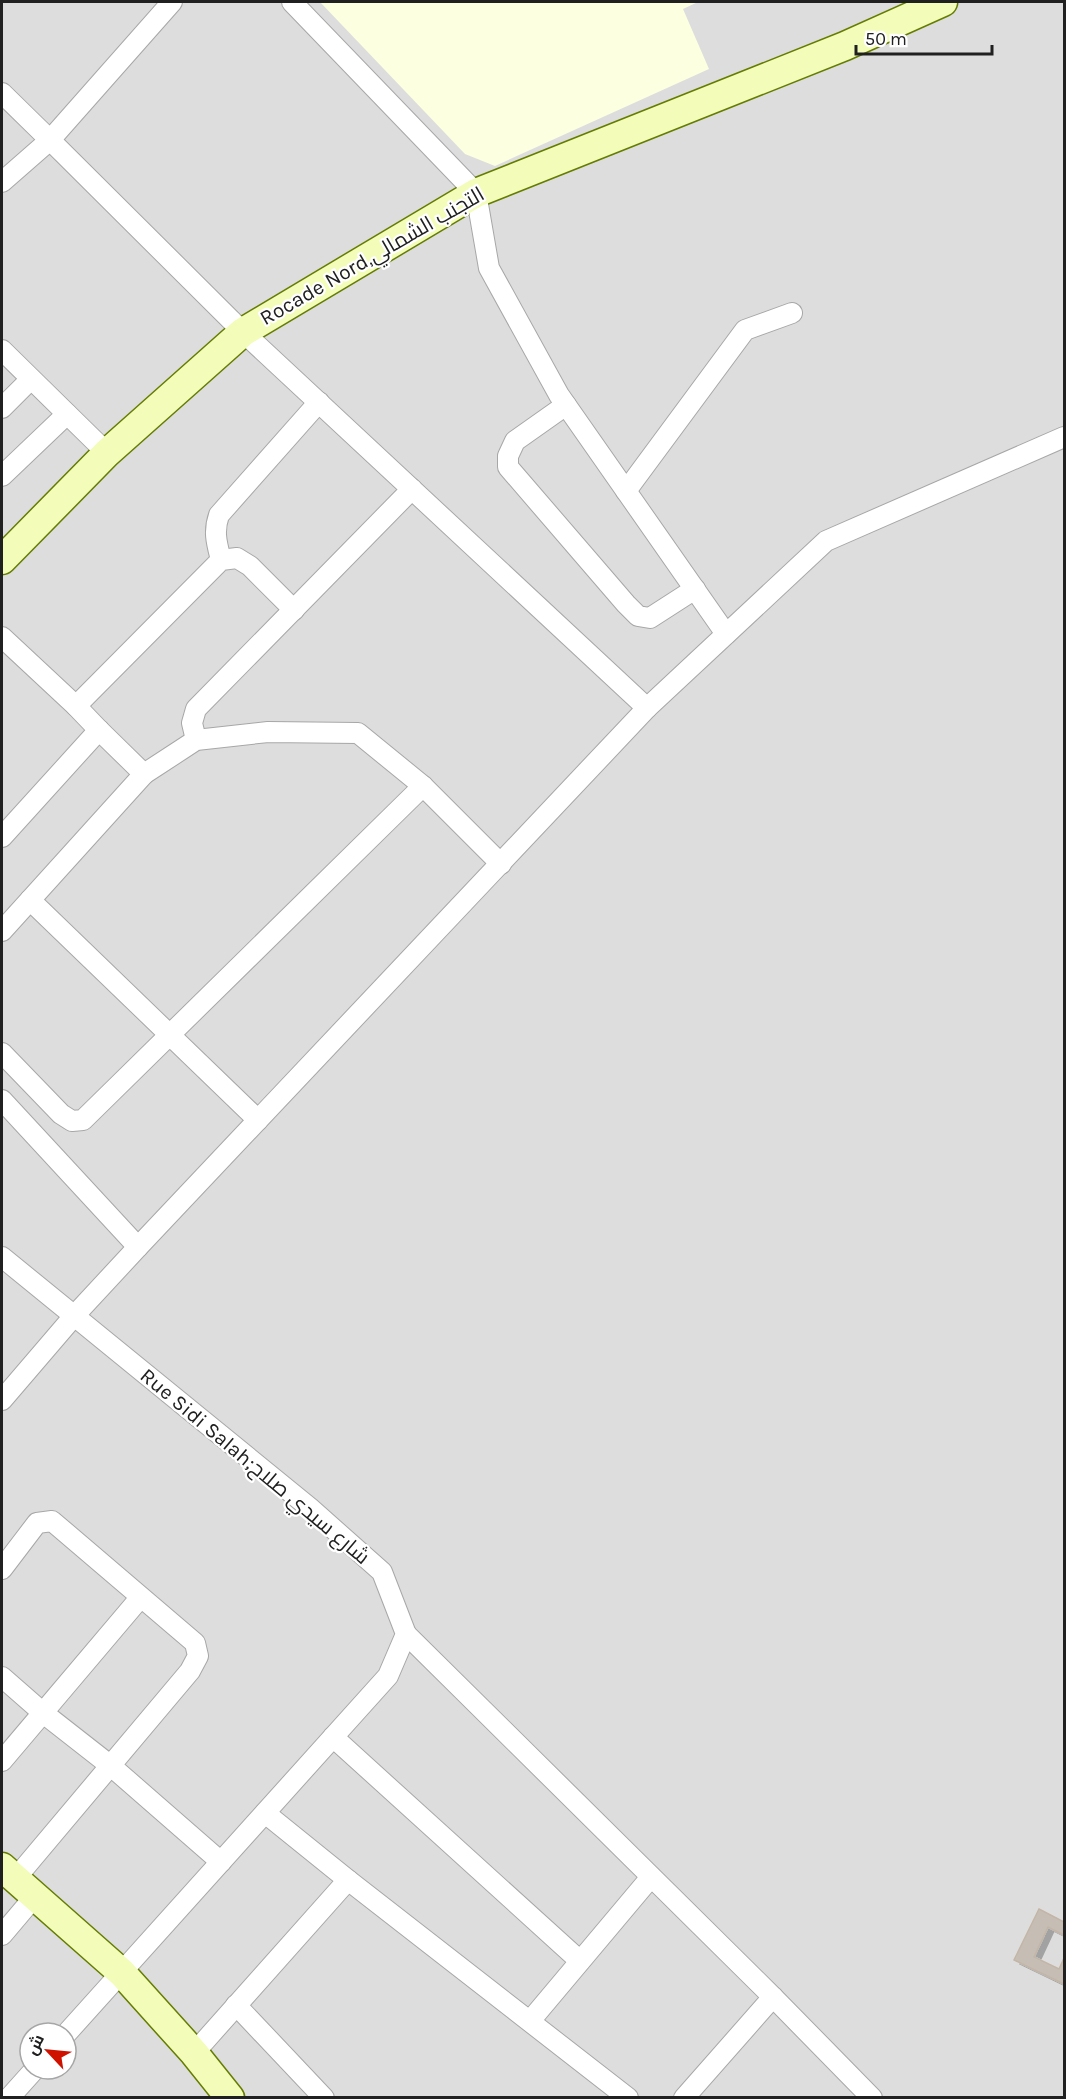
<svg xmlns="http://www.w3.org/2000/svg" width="1066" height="2099" font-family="Karla,Cairo,sans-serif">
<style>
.residential{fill:#dedddd;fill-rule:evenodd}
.education{fill:#fcffe0}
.building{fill:#c6beb5;stroke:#c3b6a7;stroke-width:1.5;filter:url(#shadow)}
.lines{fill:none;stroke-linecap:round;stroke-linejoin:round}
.street-casing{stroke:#a7a7a7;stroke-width:22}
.secondary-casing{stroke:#647d01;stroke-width:31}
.street{stroke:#fff;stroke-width:20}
.secondary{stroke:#f3fcb8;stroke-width:28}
.labels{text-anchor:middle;stroke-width:4.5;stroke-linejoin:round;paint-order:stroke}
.street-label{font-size:21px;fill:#202020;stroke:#fff}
</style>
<defs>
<filter id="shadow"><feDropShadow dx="6" dy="4" stdDeviation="0" flood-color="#0004"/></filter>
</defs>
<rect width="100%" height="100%" fill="#f1eee6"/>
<path class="residential" d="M2 2H1064V2097L2 2098ZM30 2033H66V2069H30Z"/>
<path class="education" d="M320 2H698L683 9 709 69 495 166 465 154Z"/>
<path class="building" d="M1039 1909 1064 1922V1935L1048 1927 1034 1957 1059 1969 1064 1958V1984L1014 1960Z"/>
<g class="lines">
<g class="street-casing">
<g id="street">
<path d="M292 2 476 193 489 268 559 395 726 634"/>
<path d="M2 93 50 140 172 2"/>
<path d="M2 182 50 140 243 332 647 708 826 541 1064 437"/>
<path d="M2 350 107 453"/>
<path d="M566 405 515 441 508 456V467L626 604 638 616 650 618 695 589"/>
<path d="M2 408 31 379"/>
<path d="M2 476 67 414"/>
<path d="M626 491 745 330 792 313"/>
<path d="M221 560C217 544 213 532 219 515L319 402"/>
<path d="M2 637 76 706 99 730 144 774 196 740 268 732 358 733 423 786 501 864"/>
<path d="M76 706 221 560 237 558 250 566 294 610"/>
<path d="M196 740 192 723 196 709 412 489"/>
<path d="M2 837 99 730"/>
<path d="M30 900 258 1120"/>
<path d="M2 931 144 774"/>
<path d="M2 1053 61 1114 72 1121 83 1120 423 786"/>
<path d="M2 1100 138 1247"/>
<path d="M2 1257 310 1508 382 1572 406 1634 388 1676 66 2034"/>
<path d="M2 1400 74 1316 138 1247 647 708"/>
<path d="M2 1569 37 1523 52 1521 195 1643 198 1656 190 1671 15 1879"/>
<path d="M406 1634 773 1997 872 2098"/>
<path d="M2 1677 42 1712 111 1766 221 1862"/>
<path d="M333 1737 580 1961"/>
<path d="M2 1761 140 1598"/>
<path d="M265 1813 348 1880 628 2098"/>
<path d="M2 1935 35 1896"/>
<path d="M236 2005 324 2098"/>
<path d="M530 2021 651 1877"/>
<path d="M194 2053 348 1880"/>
<path d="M9 2098 35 2069"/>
<path d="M684 2098 773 1997"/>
</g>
</g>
<g class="secondary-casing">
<g id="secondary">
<path d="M2 560 107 453 243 332 476 193 845 46 943 2"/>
<path d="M2 1867 122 1973 194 2053 230 2098"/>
</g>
</g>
<use href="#street" class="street"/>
<use href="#secondary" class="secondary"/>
</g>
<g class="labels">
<g class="street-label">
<text transform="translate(372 256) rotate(-30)" y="7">Rocade Nord,التجنب الشمالي</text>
<text transform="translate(255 1466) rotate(40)" y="7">Rue Sidi Salah;شارع سيدي صلاح</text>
</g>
</g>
<rect width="1066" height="2099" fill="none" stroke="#202020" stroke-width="6"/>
<g transform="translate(48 2051) rotate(296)"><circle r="28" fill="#ffffff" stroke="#a6a6a6" stroke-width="1.5"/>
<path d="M0-4.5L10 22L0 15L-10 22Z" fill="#cf1200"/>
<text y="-9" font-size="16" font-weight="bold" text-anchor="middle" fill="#202020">ش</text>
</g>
<path d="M856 45v9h136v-9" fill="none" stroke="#202020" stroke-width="3"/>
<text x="865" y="45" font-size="18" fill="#202020" stroke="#ffffff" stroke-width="4.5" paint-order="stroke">50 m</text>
</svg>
